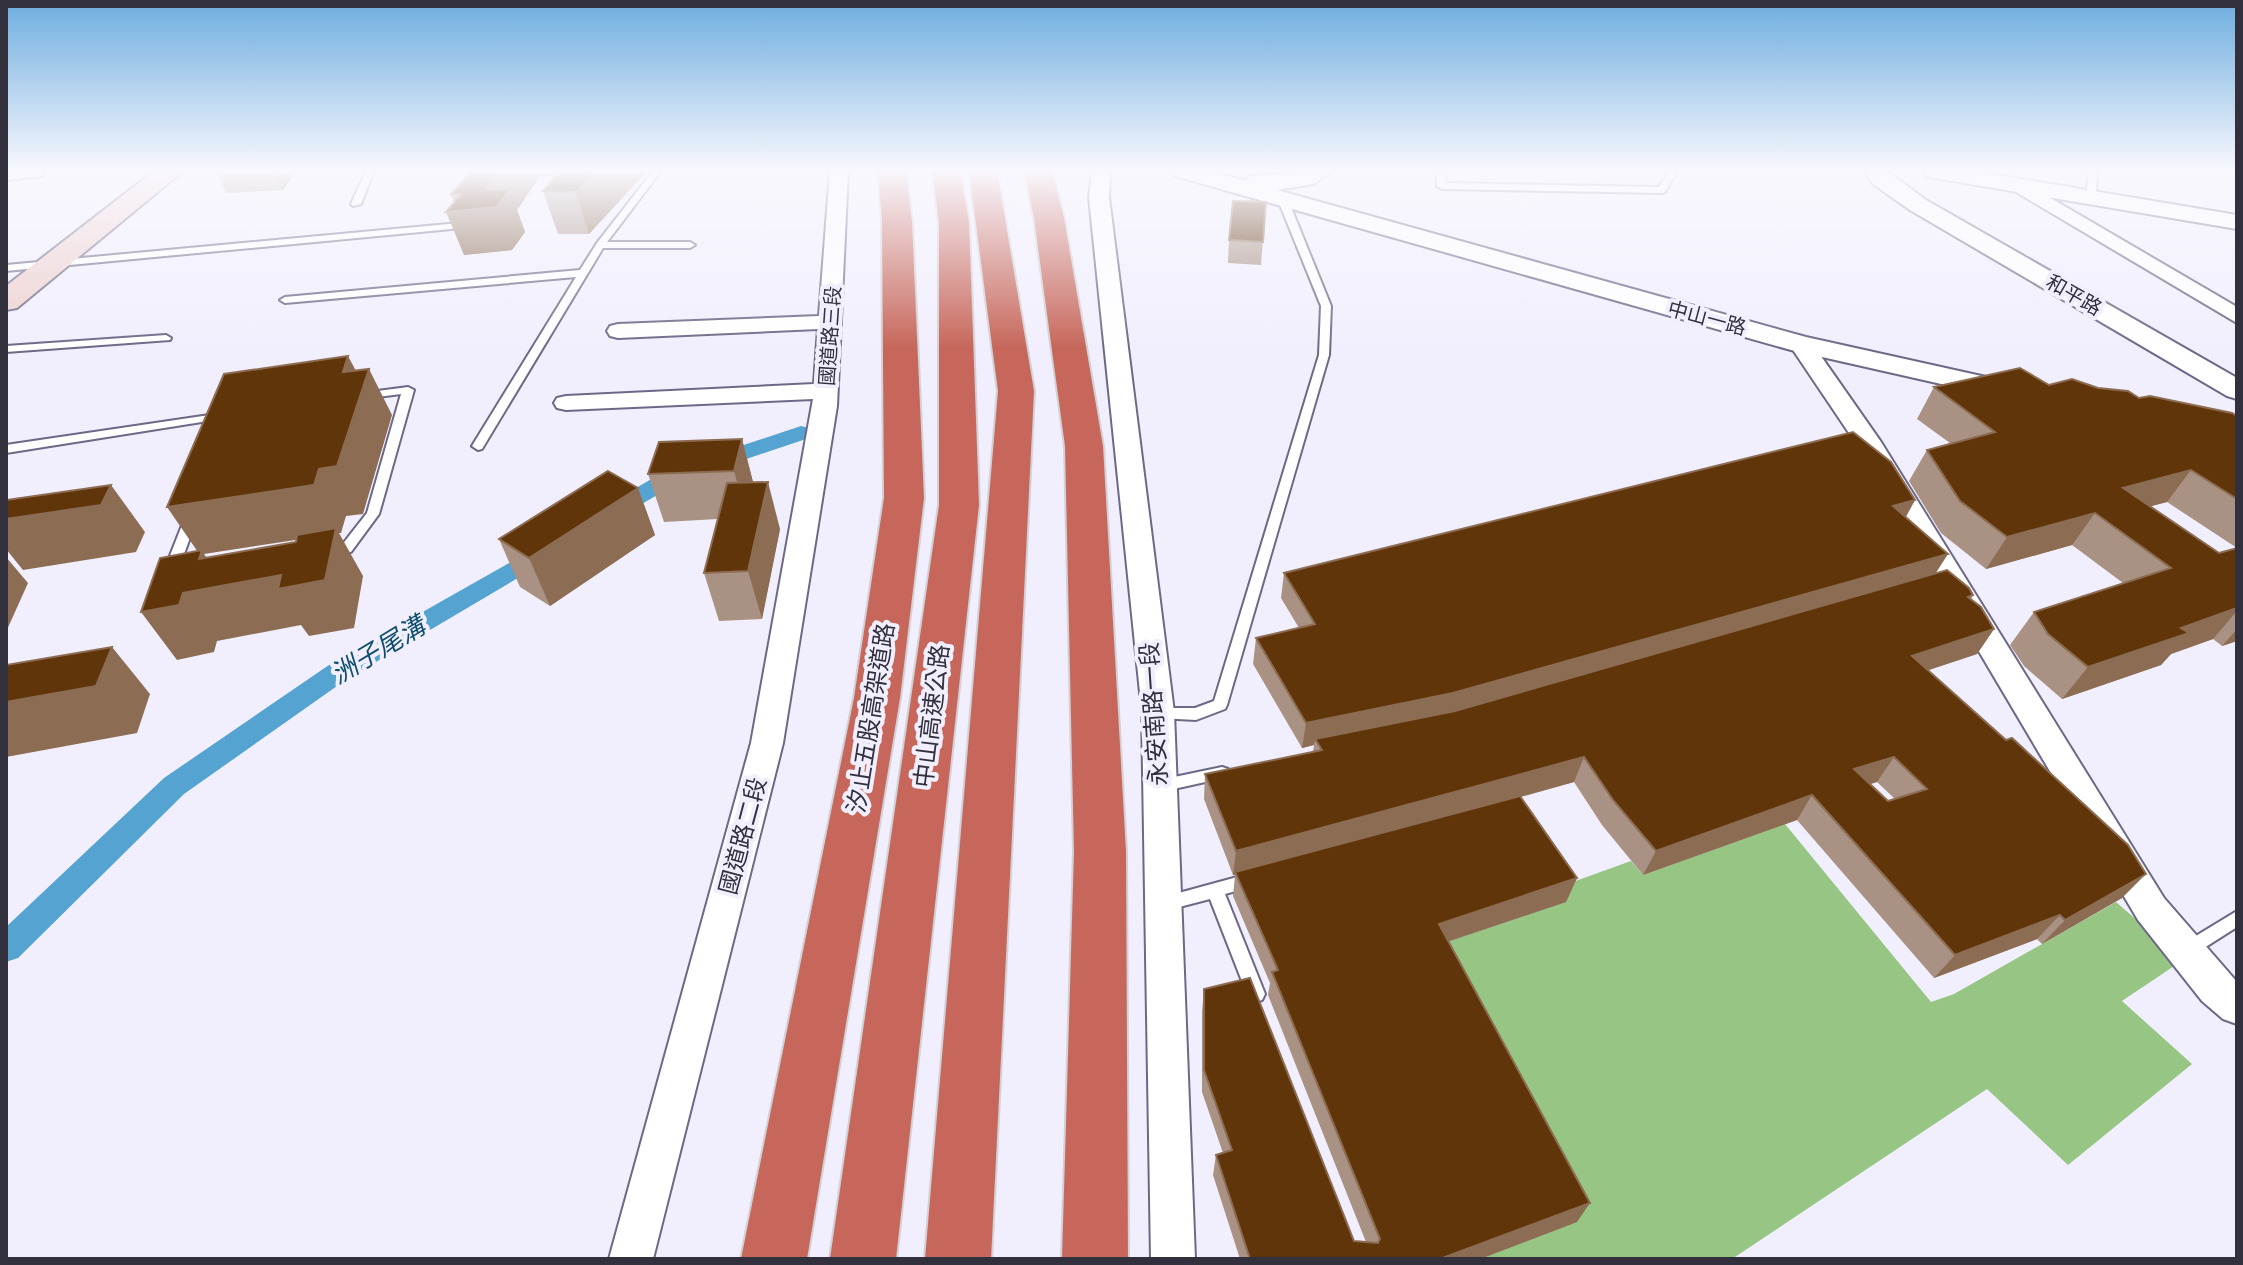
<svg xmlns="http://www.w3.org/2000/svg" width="2243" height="1265" font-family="'Public Sans','Noto Sans TC',sans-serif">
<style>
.forest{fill:#97c583}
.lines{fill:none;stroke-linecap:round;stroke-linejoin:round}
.canal{fill:#54a3d1;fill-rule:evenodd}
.service-casing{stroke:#6e6887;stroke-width:4}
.minor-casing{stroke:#6e6887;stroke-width:4}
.tertiary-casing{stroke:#6e6887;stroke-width:4}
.secondary-casing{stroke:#6e6887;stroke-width:4}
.motorway-casing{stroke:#d2d1d5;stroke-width:4}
.service{fill:#fff;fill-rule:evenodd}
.minor{fill:#fff;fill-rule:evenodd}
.tertiary{fill:#fff;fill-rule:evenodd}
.secondary{fill:#eed1ce;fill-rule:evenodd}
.motorway{fill:#c7675b;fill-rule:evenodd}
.wall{fill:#a99284;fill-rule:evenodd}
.shaded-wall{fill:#8c6d53;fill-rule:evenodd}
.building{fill:#61350a;stroke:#8c6d53;stroke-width:2;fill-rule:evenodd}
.labels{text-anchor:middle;stroke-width:8;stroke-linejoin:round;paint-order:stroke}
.far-street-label{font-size:20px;fill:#33303e;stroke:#f1effd}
.street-label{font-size:24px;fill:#33303e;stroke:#f1effd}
.water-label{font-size:26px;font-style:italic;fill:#0f4f6e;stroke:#f1effd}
</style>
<rect width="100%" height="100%" fill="#f1effd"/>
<path class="forest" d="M1785 824 1931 1002 1954 994 2116 902 2183 960 2122 1001 2192 1064 2068 1165 1987 1089 1732 1259H1480L1440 944 1556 888 1631 861 1643 875Z"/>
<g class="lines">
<g class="canal">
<path d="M801 426 809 428 812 433 809 438 681 481 618 518H602L598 513 602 508 665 471Z"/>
<path d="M541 545 550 547 553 553 550 559 347 679 184 794 18 958 6 962V927L164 778 329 665Z"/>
</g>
<g class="service-casing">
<g id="service">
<path d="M366 171H374L361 204 353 206 351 204Z"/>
<path d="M653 171H661L607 242H690L695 245 690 248H603L482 449 478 450 472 446 576 277 285 303 280 300 285 297 580 270 597 243Z"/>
<path d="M1436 171H1444L1446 183 1659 187 1669 171H1677L1665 192 1662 193 1442 189 1437 186Z"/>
<path d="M2089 171H2097L2096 197 2091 200 2086 197Z"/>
<path d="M1283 197 1288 200 1331 306 1329 355 1227 705 1225 709 1196 720 1158 718 1153 716 1151 712 1153 708H1195L1214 701 1319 355 1321 306 1278 200Z"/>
<path d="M470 222 475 225 473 227 6 271V265Z"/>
<path d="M166 335 171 338 170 340 6 352V346Z"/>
<path d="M408 387 414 390 379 514 351 552 325 554 323 551 325 548 342 545 367 513 401 394 362 399 356 396 362 393Z"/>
<path d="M223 413 227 414V418L6 453V445Z"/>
<path d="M192 511 198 515 178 571 171 575 166 574 164 571 186 515Z"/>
<path d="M1222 767 1228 769 1230 773 1228 777 1160 792 1154 790 1152 786 1154 782 1160 780Z"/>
<path d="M1252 873 1258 875 1260 880 1258 885 1225 894 1265 994 1262 1000 1256 1002 1250 1000 1247 994 1210 899 1164 911 1158 909 1155 904 1158 899 1164 897Z"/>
<path d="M2237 911V927L2193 955 2187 958 2181 955 2178 950 2181 945Z"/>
</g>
</g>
<g class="minor-casing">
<g id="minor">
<path d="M830 171H848L837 406 783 743 653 1259H609L751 743 813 399 566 410 557 408 554 403 557 398 566 396 814 384 818 329 618 338 610 336 607 331 610 326 618 324 819 316Z"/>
<path d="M1092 171H1110L1109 197 1174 712 1195 1259H1151L1142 712 1089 197Z"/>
<path d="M2018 179 2237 307V323L2011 189 2008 185Z"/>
<path d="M1801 337 1809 339 1881 442 2164 898 2237 982V1024L2223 1019 2202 1001 2138 920 1855 442 1789 344 1793 339Z"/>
</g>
</g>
<g class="tertiary-casing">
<g id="tertiary">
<path d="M6 171H45L42 176 6 180Z"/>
<path d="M1172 171H1208L1246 181 1249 176 1332 171 1314 184 1277 190 1806 337 2022 385 2027 391 2022 397 2012 400 1791 350 1175 176Z"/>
<path d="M1864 171H1887L1926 200 2237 378V399L2227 396 1910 210 1873 184Z"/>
<path d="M1923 171H1974L2237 215V229L1934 178 1926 176Z"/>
</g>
</g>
<g class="secondary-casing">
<path id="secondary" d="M154 171H183L17 308 6 310V286Z"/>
</g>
<g class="motorway-casing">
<g id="motorway">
<path d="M878 171H906L912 221 924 498 900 698 807 1259H741L854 698 884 498 882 221Z"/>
<path d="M932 171H960L969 222 979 505 896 1259H830L939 505V222Z"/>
<path d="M969 171H997L1034 391 991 1259H925L998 391Z"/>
<path d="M1024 171H1052L1064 218 1103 446 1126 852 1128 1259H1062L1074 852 1065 446 1034 218Z"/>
</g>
</g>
<use href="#service" class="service"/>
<use href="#minor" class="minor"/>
<use href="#tertiary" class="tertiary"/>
<use href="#secondary" class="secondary"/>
<use href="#motorway" class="motorway"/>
</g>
<g class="wall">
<path d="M215 171H297L283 190 227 193Z"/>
<path d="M465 171H647L589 234H558L543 191 555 176H540L517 210 525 232 512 250 464 255 454 203 451 194 467 176Z"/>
<path d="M1266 202 1261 265 1228 263 1229 240Z"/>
<path d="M2049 385 2098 388 2139 398 2237 416V641L2222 646 2213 639 2171 654 2161 665 2062 699 2024 666 2010 645 2034 612 2123 583 2072 545 1986 569 1941 533 1909 481 1927 450 1950 443 1917 419 1934 387ZM2167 502 2237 548 2219 553 2149 506Z"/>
<path d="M742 439 753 482 780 529 762 619 719 621 704 573 718 519 664 522 648 474Z"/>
<path d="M638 488 655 535 550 606 520 587 499 539Z"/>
<path d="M1915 500 1906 517 1936 573 1973 595 1971 599 1994 629 1977 654 1928 670 2122 898 2042 944 2037 939 1934 978 1797 820 1643 875 1602 825 1574 782 1521 797 1577 878 1566 902 1448 942 1577 1222 1480 1259H1240L1213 1175 1216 1155 1223 1153 1202 1092V1012L1204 989 1354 1241 1366 1242 1268 995 1270 983 1233 896 1235 875H1233L1204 799 1205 774 1313 752 1314 745 1302 748 1253 664 1256 638 1299 628 1281 598 1284 573ZM1877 782 1895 799 1888 801 1870 784Z"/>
</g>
<g class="shaded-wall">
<path d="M273 171H297L283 190Z"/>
<path d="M500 171H538L540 176 517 210 525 232 512 250 464 255 446 212 487 189Z"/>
<path d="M596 171H647L589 234 576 192Z"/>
<path d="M348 356 364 386 369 369 392 415 363 514 346 516 341 533H339L363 576 354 628 309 636 301 625 217 641 214 652 177 660 141 612 183 593 200 555 167 507 319 469ZM335 534 281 575 226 585 204 554Z"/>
<path d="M742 439 754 486 747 518 734 471Z"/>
<path d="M2191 470 2167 502 2104 519 2123 488Z"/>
<path d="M768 482 780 529 762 619 748 571Z"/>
<path d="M111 485 145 532 136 552 23 570 6 549V519Z"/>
<path d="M638 488 655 535 550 606 529 558Z"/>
<path d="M1915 500 1901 525 1893 506Z"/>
<path d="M2095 513 2072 545 1986 569 2007 537Z"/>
<path d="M1948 554 1932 579 1446 718 1315 739 1314 745 1302 748 1306 723Z"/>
<path d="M6 557 28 583 6 632Z"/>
<path d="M2237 608V611L2213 639 2171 654 2161 665 2062 699 2088 667 2181 628Z"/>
<path d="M1994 629 1977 654 1896 681 1912 656Z"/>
<path d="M2237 629V641L2222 646Z"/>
<path d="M112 647 150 694 137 733 6 757V702Z"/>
<path d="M1584 757 1574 782 1237 874 1235 872V875H1233L1236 851Z"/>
<path d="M1894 757 1877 782 1838 794 1854 769Z"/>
<path d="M1812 795 1797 820 1643 875 1656 851Z"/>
<path d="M2146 874 2122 898 2042 944 2065 920Z"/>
<path d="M1577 878 1566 902 1431 947 1439 924Z"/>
<path d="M2060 915 2037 939 1934 978 1955 955Z"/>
<path d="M1590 1203 1577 1222 1480 1259H1440Z"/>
</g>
<g class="building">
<path d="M472 171H500L487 189 510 190 496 207 446 212 461 194H451Z"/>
<path d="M560 171H596L576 192 543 191Z"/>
<path d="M1233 201 1266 202 1263 242 1229 240Z"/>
<path d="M348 356 343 372 369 369 337 466 319 469 314 485 167 507 224 374Z"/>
<path d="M2020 368 2049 385 2072 379 2098 388 2128 391 2139 398 2150 396 2232 413 2237 416V499L2191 470 2123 488 2219 553 2237 548V608L2181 628 2189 633 2088 667 2048 634 2034 612 2171 568 2095 513 2007 537 1960 501 1927 450 1995 432 1934 387Z"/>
<path d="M1853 432 1891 462 1915 500 1893 506 1948 554 1453 693 1306 723 1256 638 1315 624 1284 573Z"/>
<path d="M742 439 734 471 648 474 659 442Z"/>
<path d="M608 471 638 488 529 558 499 539Z"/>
<path d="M768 482 748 571 704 573 727 483Z"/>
<path d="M111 485 101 505 6 519V500Z"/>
<path d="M336 528 325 580 278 589 281 575 183 593 179 605 141 612 160 558 202 550 199 559 296 542 297 535Z"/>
<path d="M1947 570 1969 588 1973 595 1968 597 1981 607 1994 629 1912 656 2006 740 2012 738 2128 845 2146 874 2065 920 2060 915 1955 955 1812 795 1656 851 1613 800 1584 757 1236 851 1205 774 1322 750 1315 739 1455 711ZM1894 757 1927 789 1888 801 1854 769Z"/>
<path d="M112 647 96 686 6 702V665Z"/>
<path d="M1520 796 1577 878 1439 924 1590 1203 1440 1259H1250L1216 1155 1232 1150 1204 1070V989L1250 978 1354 1241 1378 1243 1380 1239 1272 972 1278 970 1235 872Z"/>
</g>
<linearGradient id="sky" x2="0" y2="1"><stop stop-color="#6daddf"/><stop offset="0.49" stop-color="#f9f8fe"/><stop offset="1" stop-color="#f9f8fe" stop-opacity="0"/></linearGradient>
<rect width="2243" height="348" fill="url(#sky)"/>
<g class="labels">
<g class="far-street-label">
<text transform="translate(2074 295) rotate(30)" y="7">和平路</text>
<text transform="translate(1707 318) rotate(15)" y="7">中山一路</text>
<text transform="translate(830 336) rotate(-86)" y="7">國道路三段</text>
</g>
<g class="street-label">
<text transform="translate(1154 714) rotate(-94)" y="8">永安南路一段</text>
<text transform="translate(932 716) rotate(-83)" y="8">中山高速公路</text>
<text transform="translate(871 718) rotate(-81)" y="8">汐止五股高架道路</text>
<text transform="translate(743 836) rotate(-75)" y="8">國道路二段</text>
</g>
<g class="water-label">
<text transform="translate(378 650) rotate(-31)" y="9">洲子尾溝</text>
</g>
</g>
<rect width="2243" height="1265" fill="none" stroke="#33303e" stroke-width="16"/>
</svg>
